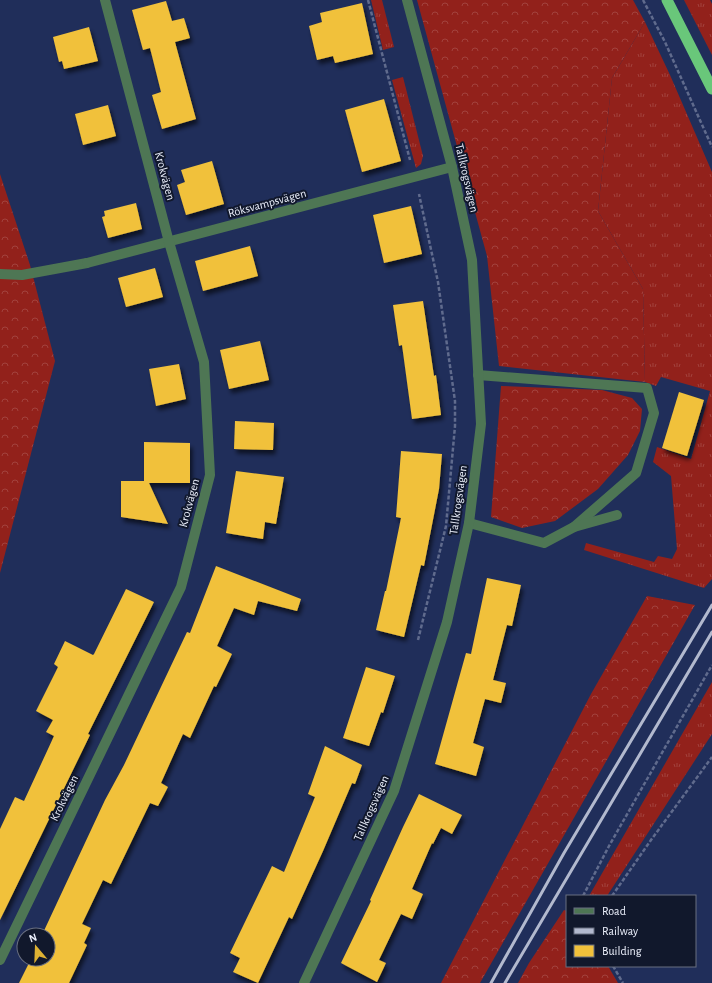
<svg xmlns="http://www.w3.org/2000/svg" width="712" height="983" font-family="'Alegreya Sans',sans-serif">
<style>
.grass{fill:url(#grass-tufts)}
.forest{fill:url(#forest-crowns)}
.building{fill:#f1c13b;filter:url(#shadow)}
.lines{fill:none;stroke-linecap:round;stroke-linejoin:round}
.path{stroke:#606b8d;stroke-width:2.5;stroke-dasharray:4 2;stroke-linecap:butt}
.service{stroke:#4e7654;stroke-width:10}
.minor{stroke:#4e7654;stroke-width:10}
.trunk{stroke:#69c77a;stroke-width:11}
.rail{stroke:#b2b9ce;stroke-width:3}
.labels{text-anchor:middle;stroke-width:4;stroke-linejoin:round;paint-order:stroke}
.street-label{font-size:12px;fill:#edf1fd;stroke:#11182c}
</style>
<defs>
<pattern id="grass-tufts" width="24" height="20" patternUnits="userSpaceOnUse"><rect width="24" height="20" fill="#92211b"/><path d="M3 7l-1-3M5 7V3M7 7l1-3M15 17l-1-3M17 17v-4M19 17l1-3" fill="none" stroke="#a2423d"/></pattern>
<pattern id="forest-crowns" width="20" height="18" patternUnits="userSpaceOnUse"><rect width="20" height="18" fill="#92211b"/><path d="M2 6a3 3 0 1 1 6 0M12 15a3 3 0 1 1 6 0" fill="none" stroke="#a2423d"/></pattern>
<filter id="shadow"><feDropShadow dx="2.5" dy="4.5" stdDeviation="2" flood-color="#0009"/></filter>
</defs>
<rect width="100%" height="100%" fill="#202e5a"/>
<g class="grass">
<path d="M371 0H382L394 47 383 50Z"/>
<path d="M684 0H710L712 4V55Z"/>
<path d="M645 22 670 75 712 172V579L704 588 584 550 586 543 654 562 658 556 672 559 677 549 671 476 653 462 657 447 691 459 710 391 661 377 656 386 645 382 643 289 598 211 612 78Z"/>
<path d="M403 77 423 156 421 164 416 168 392 80Z"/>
<path d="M712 682V734L607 896H589Z"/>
</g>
<g class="forest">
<path d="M417 0H633L645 22 612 78 598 211 643 289 645 382 499 366 487 256Z"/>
<path d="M0 174 30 265 55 361 0 573Z"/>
<path d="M501 386 602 390 632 398 642 409 640 431 628 455 598 489 555 521 522 528 491 517Z"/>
<path d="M647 596 695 605 480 983H441L591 694Z"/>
<path d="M564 910 567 911V966H608L618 983H518L529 963Z"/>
</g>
<g class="building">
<path d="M166 1 172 21 184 18 190 38 175 42 196 119 162 129 152 95 161 92 150 48 143 50 132 10Z"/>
<path d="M362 3 373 54 335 63 333 56 317 60 309 26 322 22 320 13Z"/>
<path d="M89 27 98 61 64 69 62 61 59 62 53 37Z"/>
<path d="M384 99 401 161 362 172 345 110Z"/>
<path d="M108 105 116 136 83 145 75 114Z"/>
<path d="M212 161 224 204 186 215 177 185 185 182 181 170Z"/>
<path d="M136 203 142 229 108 238 102 217 105 216 104 211Z"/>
<path d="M411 206 422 254 384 263 373 215Z"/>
<path d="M250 246 258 276 203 291 195 261Z"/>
<path d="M155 268 163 297 126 307 118 278Z"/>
<path d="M423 301 434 376 436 375 441 415 412 419 402 345 399 346 393 305Z"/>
<path d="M260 341 269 380 229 389 220 350Z"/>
<path d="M179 364 186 399 156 406 149 369Z"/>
<path d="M679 392 704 400 687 456 662 448Z"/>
<path d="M235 421 274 423 273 450 234 449Z"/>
<path d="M144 442 190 443V483H149L168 524 121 517V481H144Z"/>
<path d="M401 451 442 454 439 489 424 566 421 565 404 637 376 630 385 591H386L401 518 396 517Z"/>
<path d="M236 471 284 477 276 524 265 522 263 539 226 533Z"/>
<path d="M216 566 301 599 297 611 258 601 254 615 234 608 217 646 232 654 216 687 214 686 190 738 183 734 161 783 168 787 158 806 150 803 111 884 103 880 82 924 91 928 84 943 87 945 69 983H19L31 959H48V935H42L105 800 124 765 187 632 190 633Z"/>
<path d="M487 578 521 585 512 626 507 625 493 680 506 683 501 703 485 699 473 743 484 747 476 776 435 764 466 653 471 654Z"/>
<path d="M126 589 154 602 88 734 90 735 0 920V829L15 797 24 801 54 736 46 732 53 720 36 711 58 667 54 664 65 641 93 655 94 654Z"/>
<path d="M366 667 395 676 383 713 381 712 369 746 343 738Z"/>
<path d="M325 746 362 765 355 784 352 783 323 851 292 919 289 917 258 983 233 972 240 958 230 953 272 866 284 872 315 797 308 794Z"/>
<path d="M419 794 462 815 452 834 441 828 433 844 432 843 412 889 423 894 412 919 401 914 379 960 386 963 377 982 341 963 371 901 370 900 403 827Z"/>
</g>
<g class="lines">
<g class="path">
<path d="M368 0 410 160"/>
<path d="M643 0 665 42 712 147"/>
<path d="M418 640 446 526 455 426V401L438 282 419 194"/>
<path d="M583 896 609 846 712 665"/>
<path d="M612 896 651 840 712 757"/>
<path d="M613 966 623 983"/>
</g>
<g class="service">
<path d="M0 274 22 275 87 263"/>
<path d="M478 375 647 388 654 413 636 473 574 527"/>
<path d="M469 523 544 543 574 527 617 515"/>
</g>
<g class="minor">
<path d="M87 263 452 167"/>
<path d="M0 960 181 587 210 475 204 362 169 242 105 0"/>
<path d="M304 983 394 791 447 622 469 523 481 424 472 260 452 167 407 0"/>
</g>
<path class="trunk" d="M667 0 712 89"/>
<g class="rail">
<path d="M491 983 564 853 712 605"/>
<path d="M505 983 712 632"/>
</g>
</g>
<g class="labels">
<g class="street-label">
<text transform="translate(165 176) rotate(75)" y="4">Krokvägen</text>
<text transform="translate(467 178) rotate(77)" y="4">Tallkrogsvägen</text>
<text transform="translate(267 203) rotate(-15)" y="4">Röksvampsvägen</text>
<text transform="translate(458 500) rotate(-82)" y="4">Tallkrogsvägen</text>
<text transform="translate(189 503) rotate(-75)" y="4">Krokvägen</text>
<text transform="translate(64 798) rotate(-64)" y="4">Krokvägen</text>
<text transform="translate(371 808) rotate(-66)" y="4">Tallkrogsvägen</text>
</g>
</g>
<rect x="566" y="895" width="130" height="72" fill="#11182c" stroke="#696f80"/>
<rect x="574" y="908" width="20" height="6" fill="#4e7654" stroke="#696f80"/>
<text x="602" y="915" font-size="12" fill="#edf1fd">Road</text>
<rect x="574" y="928" width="20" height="6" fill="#b2b9ce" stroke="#696f80"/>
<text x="602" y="935" font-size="12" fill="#edf1fd">Railway</text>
<rect x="574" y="945" width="20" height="12" fill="#f1c13b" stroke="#696f80"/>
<text x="602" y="955" font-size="12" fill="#edf1fd">Building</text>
<g transform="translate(36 947) rotate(341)"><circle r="19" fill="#11182c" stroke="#696f80"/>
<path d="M0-3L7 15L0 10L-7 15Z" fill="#ddb133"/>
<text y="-6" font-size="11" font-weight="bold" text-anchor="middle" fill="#edf1fd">N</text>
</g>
</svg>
